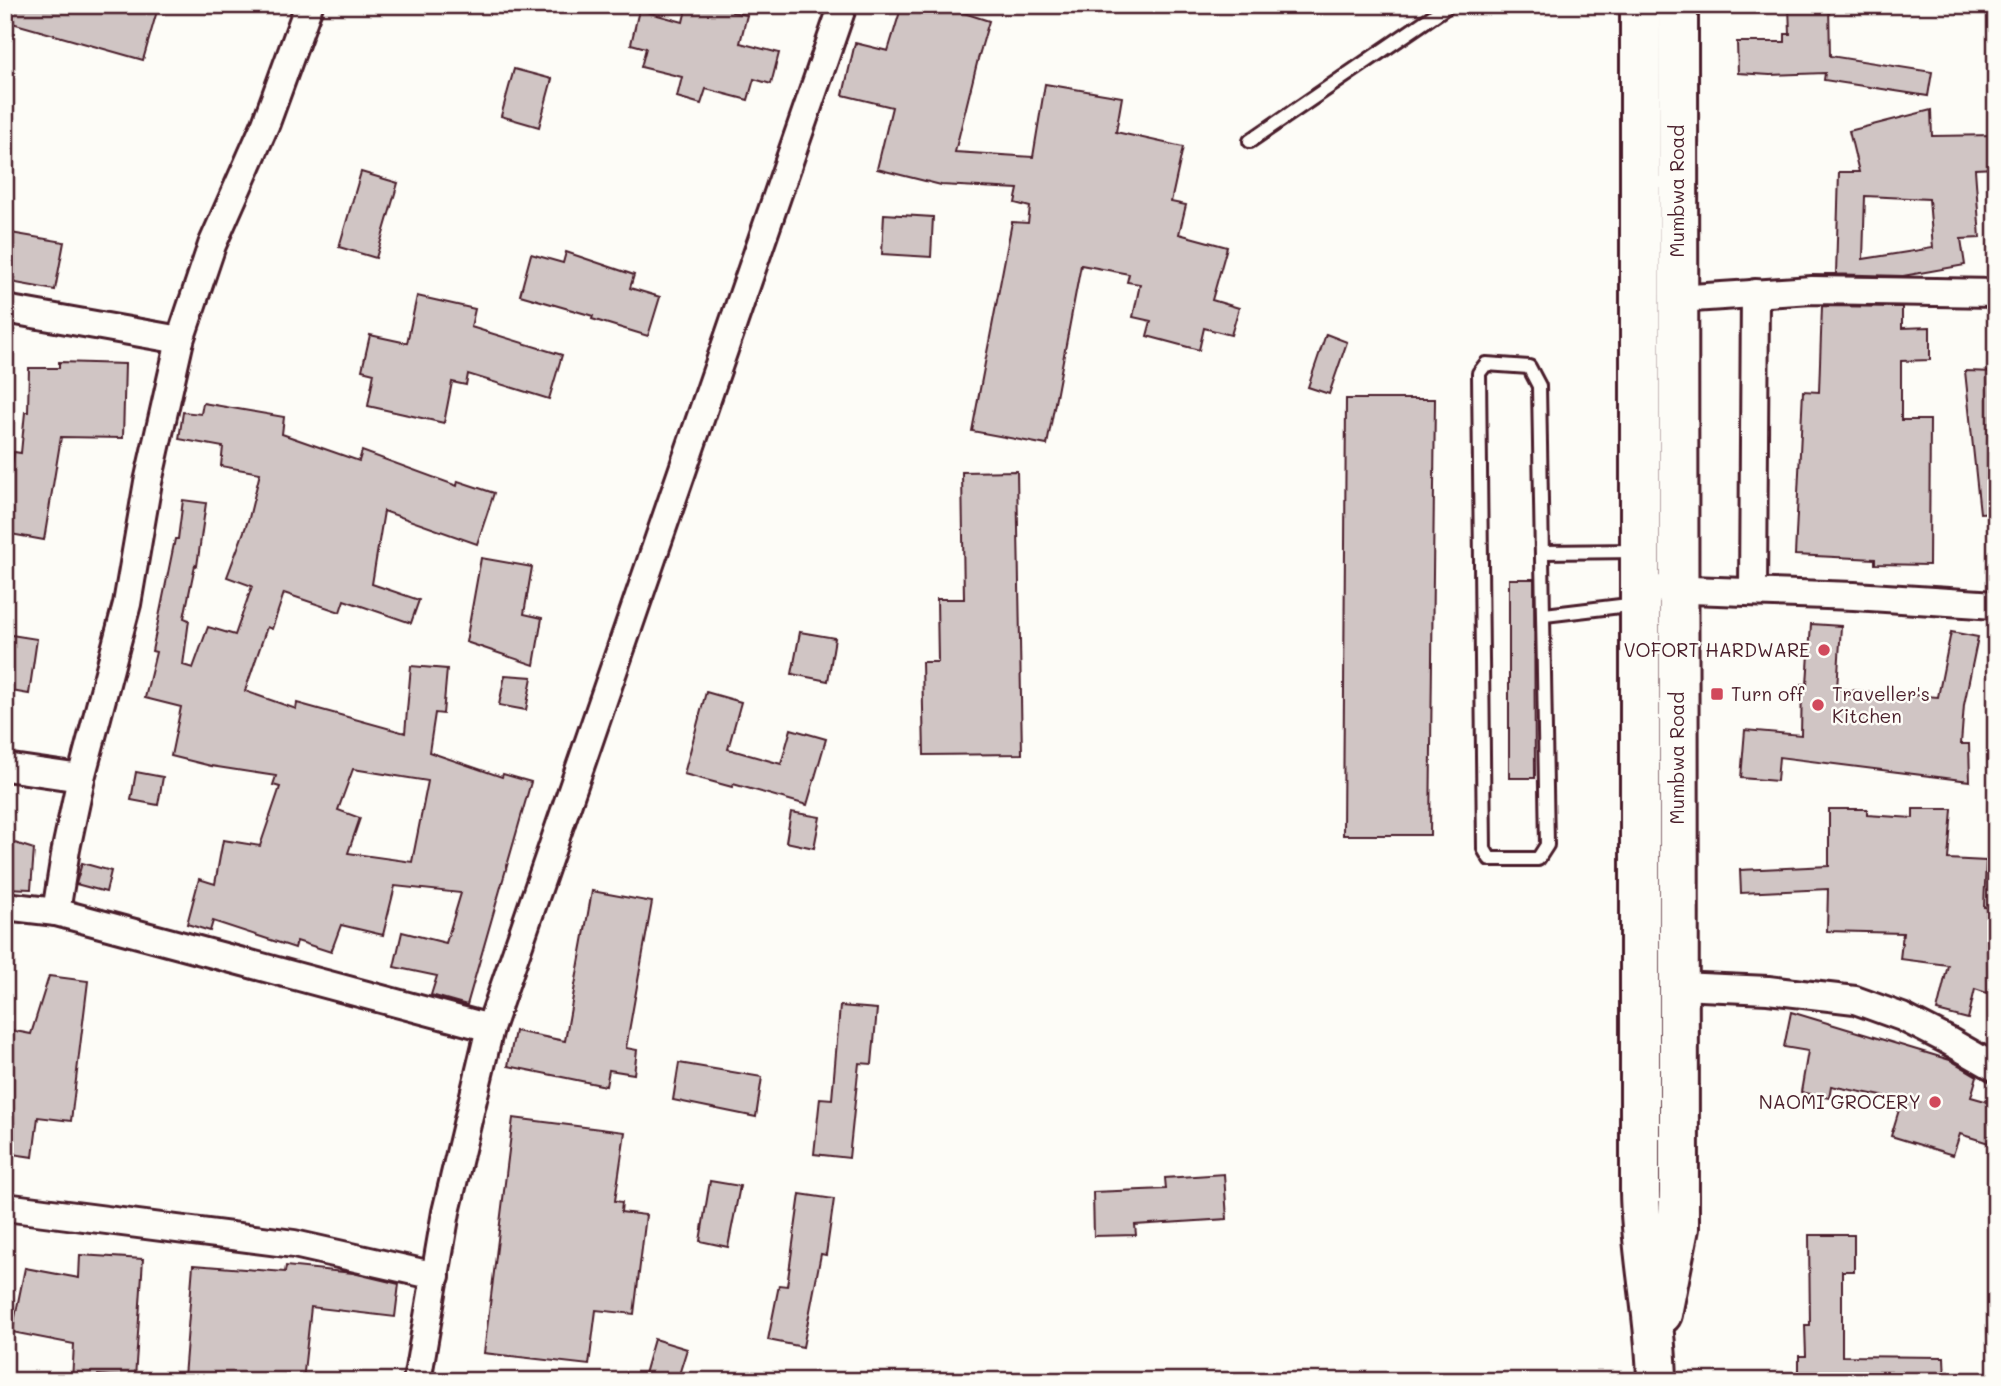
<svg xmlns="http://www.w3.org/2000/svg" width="2001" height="1386" font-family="Mali,sans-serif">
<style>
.building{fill:#d0c5c4;stroke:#4a1f2b;stroke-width:2;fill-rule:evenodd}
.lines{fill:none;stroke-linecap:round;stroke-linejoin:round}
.service-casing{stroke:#4a1f2b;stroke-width:18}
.minor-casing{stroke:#4a1f2b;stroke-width:32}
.primary-casing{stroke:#4a1f2b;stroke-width:44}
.service{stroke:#fdfcf7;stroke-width:12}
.minor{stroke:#fdfcf7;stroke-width:26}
.primary{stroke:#fdfcf7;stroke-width:38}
.poi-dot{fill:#d1495b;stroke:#fdfcf7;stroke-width:2.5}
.labels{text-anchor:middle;stroke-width:5;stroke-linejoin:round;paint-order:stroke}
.street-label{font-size:19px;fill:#4a1f2b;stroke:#fdfcf7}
.poi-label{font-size:19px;fill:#4a1f2b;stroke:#fdfcf7;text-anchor:end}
</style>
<rect width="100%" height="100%" fill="#fdfcf7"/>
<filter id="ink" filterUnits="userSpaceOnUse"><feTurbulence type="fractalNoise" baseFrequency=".0143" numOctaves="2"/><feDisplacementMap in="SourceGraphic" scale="14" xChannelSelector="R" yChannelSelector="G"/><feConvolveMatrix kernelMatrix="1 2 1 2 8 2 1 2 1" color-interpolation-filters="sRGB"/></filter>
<g filter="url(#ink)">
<g class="building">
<path d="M5 5H137L157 11 143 60 5 21Z"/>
<path d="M687 5H734L732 12 747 15 740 43 779 53 771 84 754 79 748 100 706 89 701 104 677 97 682 77 641 67 646 48 631 44 639 10 683 22Z"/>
<path d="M902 5H939L989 21 978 59 955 152 1033 157 1045 84 1122 97 1116 132 1183 147 1171 202 1186 205 1179 234 1227 247 1212 300 1239 308 1231 335 1204 328 1199 350 1147 336 1151 321 1133 317 1140 284 1127 282 1129 274 1081 265 1047 445 972 431 1012 222 1028 223 1030 207 1015 203 1018 189 941 185 877 169 892 107 843 95 855 43 888 51Z"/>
<path d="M1789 5H1829L1830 56 1932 72 1928 96 1824 80 1825 73 1770 75 1738 73 1737 42H1785V34H1790Z"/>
<path d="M514 69 552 79 539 127 501 116Z"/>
<path d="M1931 110 1932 136 1996 135V168L1975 169 1980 238 1961 239 1965 265 1903 276 1824 274H1836L1839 172H1859L1849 131ZM1865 196 1929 199 1933 248 1863 259Z"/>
<path d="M361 172 398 183 376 258 339 247Z"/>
<path d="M884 214 933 217 931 257 882 254Z"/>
<path d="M5 232 64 242 55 290 5 281Z"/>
<path d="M566 252 634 275 630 288 660 297 648 336 592 319 593 316 520 295 531 254 563 263Z"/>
<path d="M417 296 475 309 471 327 562 355 549 399 468 374 466 385 452 382 444 423 368 406 374 373 362 370 370 335 407 343Z"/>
<path d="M1822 306 1902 307V328L1930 327V360L1901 361V420H1930L1929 565 1875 564V559L1795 555 1803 391 1819 392Z"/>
<path d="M1326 334 1347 342 1329 394 1308 387Z"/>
<path d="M59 362 125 364 123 438 61 437 44 540 5 533V505L14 452 21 453 25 412H28L29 368H59Z"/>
<path d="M1965 371 1996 372V512L1980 513Z"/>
<path d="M1346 399H1435L1430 835H1343Z"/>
<path d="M203 403 284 417 282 434 359 461 362 451 457 486 458 481 494 493 477 544 384 511 372 584 419 600 411 623 344 600 340 612 284 593 272 629 267 627 245 691 296 709 297 703 405 733 411 666 447 669 443 714 435 713 429 752 502 777 503 774 531 782 467 1005 431 995 437 976 394 967 402 932 446 943 461 893 395 886 383 935 341 925 331 952 297 941 295 948 213 921 210 931 187 924 199 879 215 884 223 840 260 846 280 787 273 785 276 776 211 766 171 756 181 707 145 698 156 652 152 651 175 539H178L183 500 206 503 197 566 195 565 184 618 189 620 183 665 193 668 208 627 235 635 252 586 227 577 249 518 260 473 221 466 223 447 179 439 183 412 201 414ZM353 769 428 781 412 862 348 853 360 818 338 810Z"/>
<path d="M1017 471 1022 754 924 755 922 662H938L937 599H964L962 472Z"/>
<path d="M481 558 532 567 524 614 542 618 534 665 466 642Z"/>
<path d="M1509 579H1534L1535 778H1509Z"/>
<path d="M1811 624 1841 626 1837 689 1938 697 1951 632 1978 637 1964 705 1961 744H1969L1970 781 1779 757 1777 781 1741 778 1745 730 1801 735 1802 684H1807Z"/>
<path d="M800 632 835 638 828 681 792 674Z"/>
<path d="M5 634 37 639 29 694 5 690Z"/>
<path d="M505 675 532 677 526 710 499 705Z"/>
<path d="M706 692 741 702 728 749 781 764 791 729 826 739 807 805 733 784 732 787 684 774Z"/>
<path d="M136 772 163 777 158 805 131 800Z"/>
<path d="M1829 809H1867V815L1913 818V809H1952L1948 859 1986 861 1984 907 1996 908V996L1975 989 1968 1019 1937 1011 1948 965 1900 959 1903 933 1827 931 1828 889 1741 893 1740 870 1829 866Z"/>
<path d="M791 812 820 817 814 848 786 842Z"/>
<path d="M5 840 34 849 31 889 5 888Z"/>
<path d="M82 863 111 871 106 892 76 884Z"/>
<path d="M592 891 652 902 626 1048 637 1050 634 1074 609 1070 606 1086 508 1066 515 1031 565 1041Z"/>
<path d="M49 976 88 981 71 1121 38 1117 33 1157 5 1153V1029L31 1034Z"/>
<path d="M840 1006 877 1009 872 1064 859 1063 849 1158 814 1154 820 1098 832 1099Z"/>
<path d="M1791 1012 1950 1060 1977 1076 1971 1097 1996 1104V1132L1992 1144 1960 1134 1953 1155 1891 1136 1902 1100 1831 1086 1829 1098 1801 1092 1808 1051 1784 1047Z"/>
<path d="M679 1063 762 1077 756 1117 673 1100Z"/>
<path d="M513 1118 625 1132 615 1201 622 1202 621 1212 646 1215 634 1314 596 1310 589 1365 484 1353Z"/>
<path d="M1224 1174 1227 1219 1135 1225 1136 1235 1094 1236 1093 1192 1166 1189 1165 1178Z"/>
<path d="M710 1181 740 1186 728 1247 700 1241Z"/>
<path d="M800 1194 834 1199 826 1255 821 1254 803 1347 768 1340 779 1285 787 1286Z"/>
<path d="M1809 1235H1854V1271H1842V1356L1944 1357 1945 1381H1799V1356H1806L1805 1325H1810Z"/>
<path d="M80 1255 143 1259 135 1378 98 1375 97 1381H72L74 1344 12 1332 25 1268 79 1278Z"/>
<path d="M193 1265 285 1272 286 1266 353 1273 399 1284 395 1317 311 1307 303 1381H228L184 1377Z"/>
<path d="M654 1339 687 1349 677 1381H642Z"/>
</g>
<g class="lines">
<g class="service-casing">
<g id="service">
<path d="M1250 141 1449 5"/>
<path d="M1486 364 1529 367 1539 386 1547 845 1538 859H1490L1484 849 1479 373Z"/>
<path d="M1542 552 1638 551"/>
<path d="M1545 615 1637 604"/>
</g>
</g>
<g class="minor-casing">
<g id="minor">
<path d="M1677 299 1812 290 1996 293"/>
<path d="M5 309 180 340"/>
<path d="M1662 589 1854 596 1996 605"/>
<path d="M1753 592 1755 293"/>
<path d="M5 767 81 778"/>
<path d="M5 906 56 912 490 1028"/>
<path d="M56 912 66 849 81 778 127 604 148 482 180 340 212 245 266 123 309 5"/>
<path d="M1679 986 1768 990 1855 1000 1902 1017 1947 1040 1996 1068"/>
<path d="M5 1207 294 1244 436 1276"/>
<path d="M417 1381 446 1212 490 1028 843 5"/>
</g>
</g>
<g class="primary-casing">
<g id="primary">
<path d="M1640 5V1192C1641 1255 1656 1317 1657 1381"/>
<path d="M1662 1314 1679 1228 1678 5"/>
</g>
</g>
<use href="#service" class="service"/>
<use href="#minor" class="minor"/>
<use href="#primary" class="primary"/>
</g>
</g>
<g class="poi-dot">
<circle cx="1824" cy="650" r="7"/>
<rect x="1710" y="687" width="14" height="14" rx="3.5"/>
<circle cx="1818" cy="705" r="7"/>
<circle cx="1935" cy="1102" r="7"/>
</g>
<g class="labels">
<g class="street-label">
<text transform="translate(1677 191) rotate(-90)" y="7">Mumbwa Road</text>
<text transform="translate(1677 758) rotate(-90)" y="7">Mumbwa Road</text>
</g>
<g class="poi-label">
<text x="1810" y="657">VOFORT HARDWARE</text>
<text x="1731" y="701" text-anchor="start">Turn off</text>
<text x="1832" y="701" text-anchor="start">Traveller's<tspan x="1832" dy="22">Kitchen</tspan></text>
<text x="1921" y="1109">NAOMI GROCERY</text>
</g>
</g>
<rect width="2001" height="1386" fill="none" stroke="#fdfcf7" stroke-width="28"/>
<rect x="14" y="14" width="1973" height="1358" fill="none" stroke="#4a1f2b" stroke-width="2.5" filter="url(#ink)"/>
</svg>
